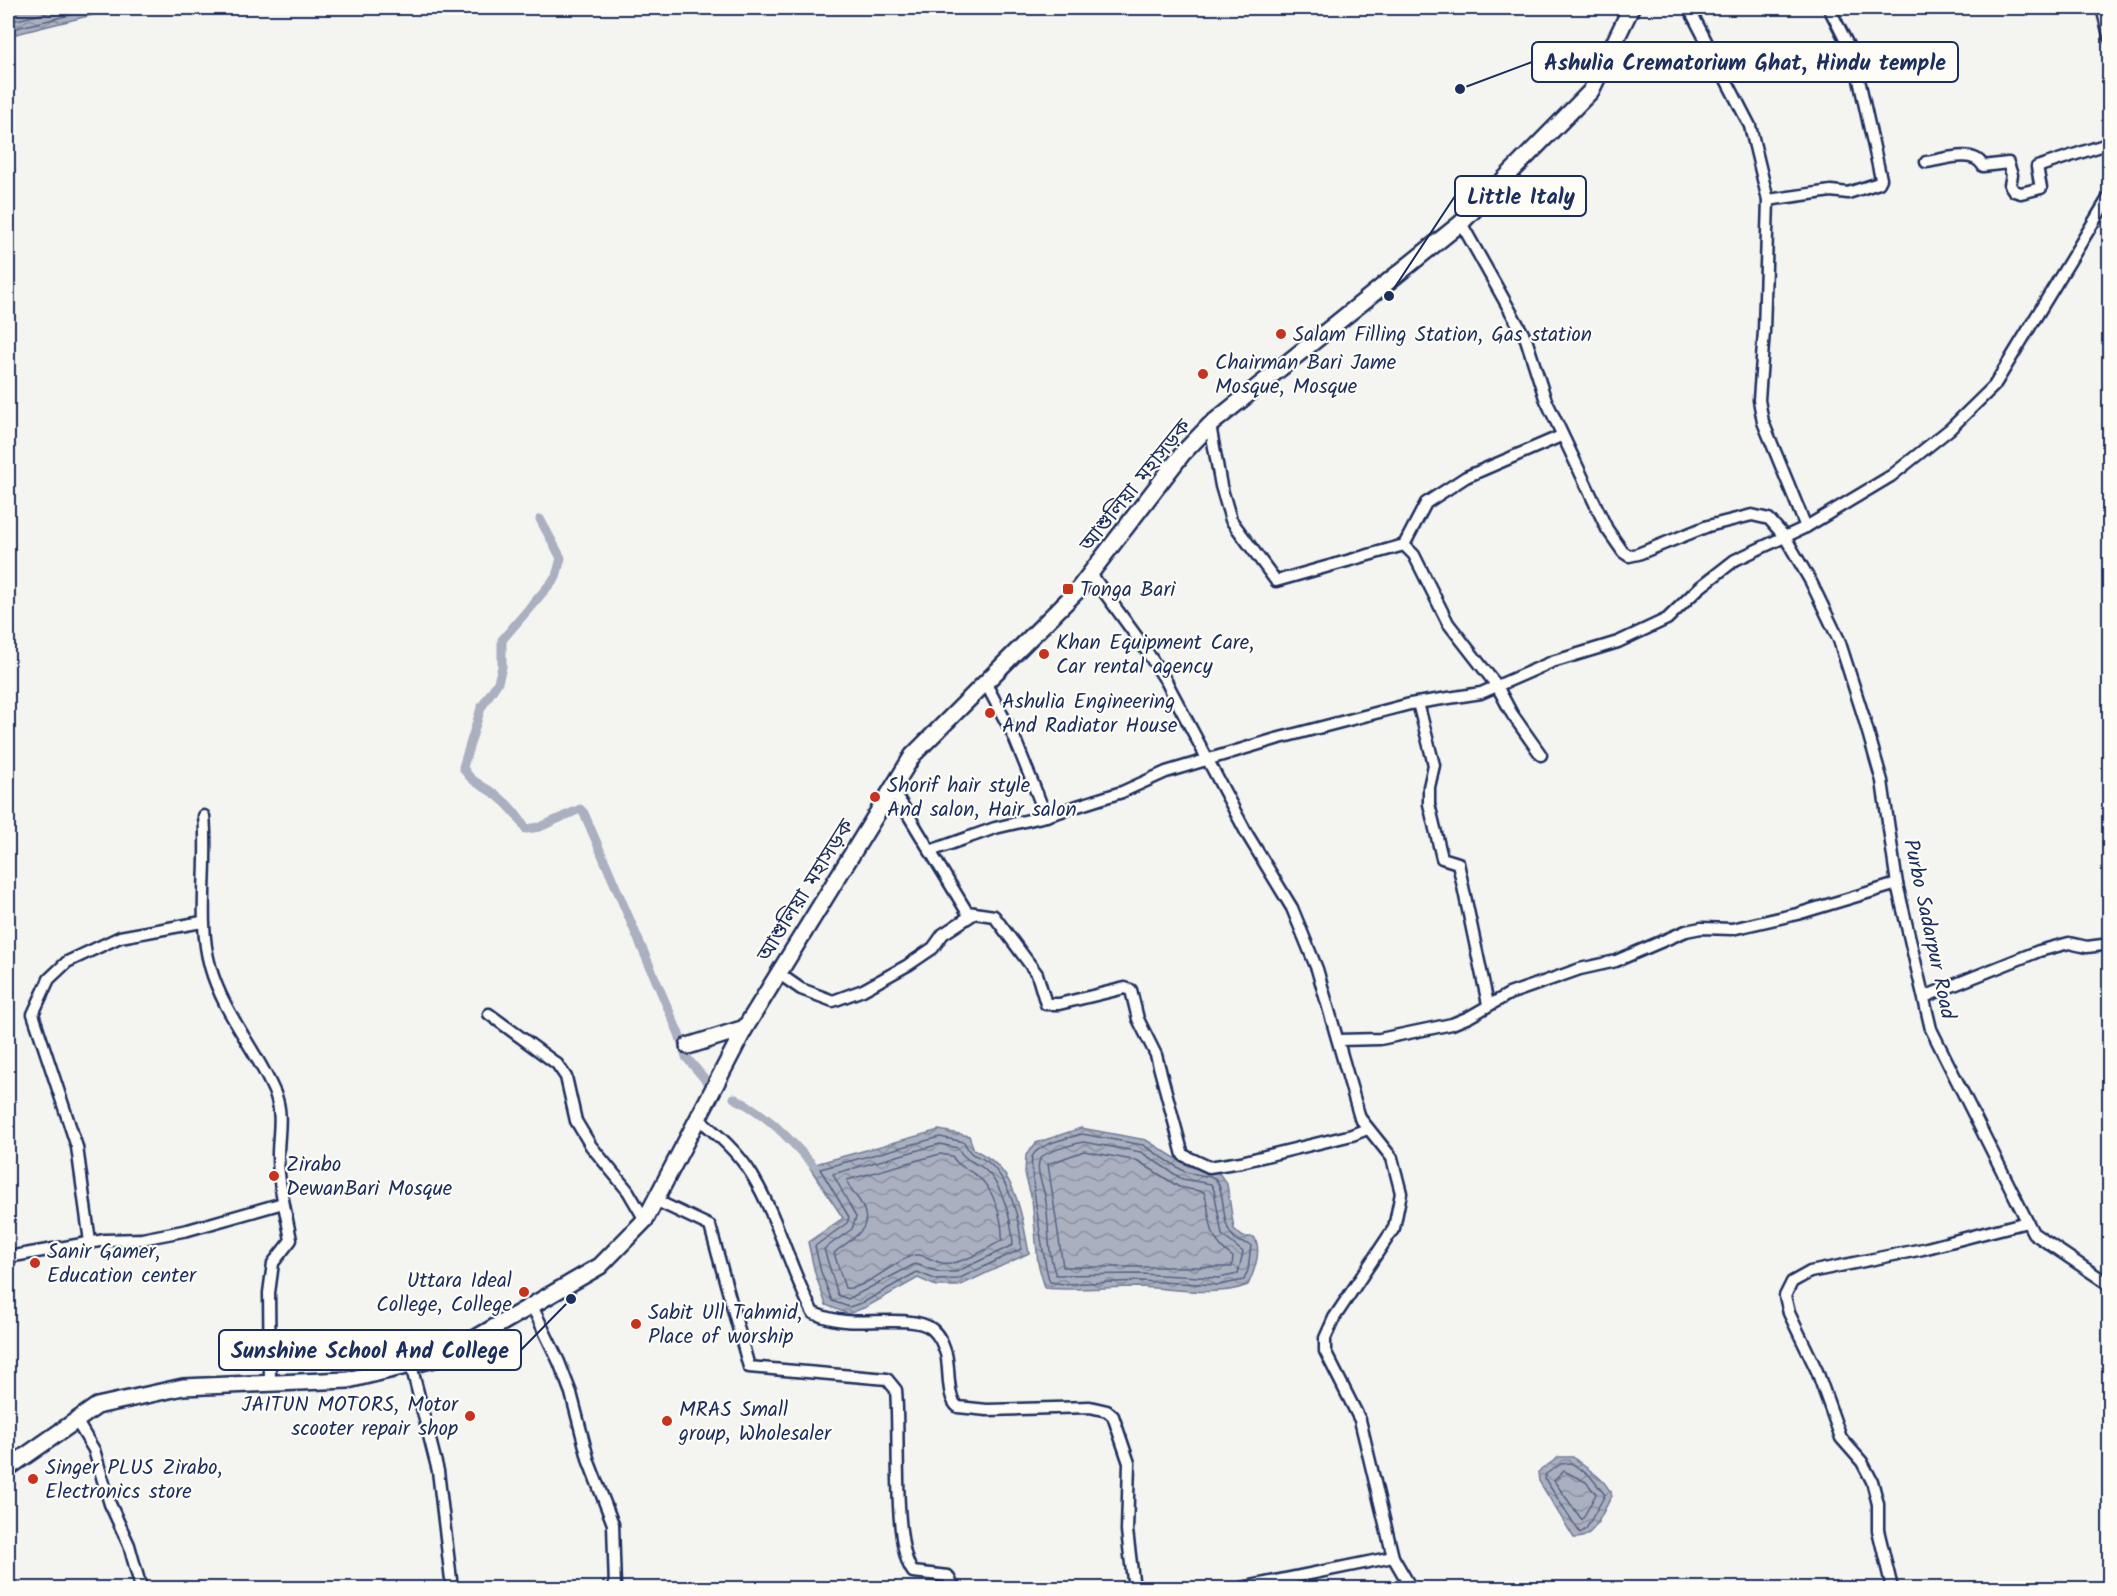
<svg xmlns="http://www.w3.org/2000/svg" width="2117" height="1596" font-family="Kalam,'Noto Sans Bengali',sans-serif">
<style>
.water{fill:url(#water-waves);stroke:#717c98;stroke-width:1.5}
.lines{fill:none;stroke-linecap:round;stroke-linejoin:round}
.shore{stroke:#546385;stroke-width:1.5}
.canal{stroke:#aab0bf;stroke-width:9}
.minor-casing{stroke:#1b2f5e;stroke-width:15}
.highway-casing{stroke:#1b2f5e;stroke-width:20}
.minor{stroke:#fdfcf7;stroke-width:10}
.highway{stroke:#fdfcf7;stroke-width:15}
.poi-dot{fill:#c8321e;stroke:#fdfcf7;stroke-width:2}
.labels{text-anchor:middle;stroke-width:4.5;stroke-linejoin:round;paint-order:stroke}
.poi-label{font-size:21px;fill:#1b2f5e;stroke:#fdfcf7;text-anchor:start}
.street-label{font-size:21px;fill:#1b2f5e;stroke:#fdfcf7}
.leader{fill:none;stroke:#1b2f5e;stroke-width:2}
.callout-dot{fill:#1b2f5e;stroke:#fdfcf7;stroke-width:2}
.callout{fill:#fdfcf7;stroke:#1b2f5e;stroke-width:2}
.callout-label{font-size:22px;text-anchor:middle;font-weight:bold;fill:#1b2f5e}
</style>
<defs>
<pattern id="water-waves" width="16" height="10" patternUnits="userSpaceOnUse" patternTransform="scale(1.5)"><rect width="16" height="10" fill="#aab0bf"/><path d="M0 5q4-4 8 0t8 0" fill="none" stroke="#8a909e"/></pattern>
</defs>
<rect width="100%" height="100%" fill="#f4f4f1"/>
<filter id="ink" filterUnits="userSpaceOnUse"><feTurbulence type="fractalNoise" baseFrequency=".0167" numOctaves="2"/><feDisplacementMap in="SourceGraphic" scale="12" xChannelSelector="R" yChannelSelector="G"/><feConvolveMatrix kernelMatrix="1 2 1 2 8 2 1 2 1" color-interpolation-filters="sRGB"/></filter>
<g filter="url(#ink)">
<g class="water">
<path d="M8 8H120L8 36Z"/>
<path d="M1081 1128 1146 1140 1188 1166 1218 1172 1227 1184 1234 1229 1243 1237H1254C1263 1250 1254 1272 1248 1285 1215 1298 1173 1288 1138 1287 1107 1287 1076 1291 1045 1288L1038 1263 1032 1199 1025 1174 1026 1155 1036 1143Z"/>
<path d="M939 1130 969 1136 974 1150C1016 1167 1021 1212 1029 1253L959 1286H936L918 1278 866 1307 848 1314 826 1305 815 1273 808 1242 843 1218 810 1168 819 1163Z"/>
<path d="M1559 1457H1573C1588 1471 1604 1476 1612 1496 1602 1511 1595 1540 1574 1538L1539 1481 1538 1472Z"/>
</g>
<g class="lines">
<g class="shore">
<path d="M8 22 67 8"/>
<path d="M8 30 99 8"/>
<path d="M1082 1134 1143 1145 1185 1172 1215 1178C1228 1196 1218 1227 1238 1241 1243 1244 1247 1243 1251 1245L1248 1270 1244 1280 1219 1285 1140 1281 1064 1284 1050 1282C1045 1271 1029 1165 1032 1157 1038 1143 1069 1138 1082 1134Z"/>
<path d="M940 1137 964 1142C973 1160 974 1152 988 1162 1010 1181 1021 1221 1021 1249L958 1279 937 1280 917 1272 864 1302 849 1307 832 1301 821 1272 815 1246 847 1223 849 1217 820 1169Z"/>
<path d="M1083 1142 1141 1152 1182 1179 1211 1184 1214 1190 1222 1235 1243 1252 1238 1274 1219 1278 1141 1274 1056 1275C1046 1251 1050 1222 1045 1196 1043 1185 1035 1170 1040 1159 1043 1152 1074 1144 1083 1142Z"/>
<path d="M940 1144 958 1148C965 1161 972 1160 983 1168 1003 1184 1012 1221 1013 1245L956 1272H939L915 1264 848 1299 838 1295 824 1249 852 1229 856 1217 833 1174Z"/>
<path d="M1084 1151 1138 1161 1179 1187 1204 1192C1213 1221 1205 1237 1233 1257L1232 1267H1063L1048 1164Z"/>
<path d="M940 1154 952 1156C959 1168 967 1168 977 1176 994 1188 1003 1220 1002 1240 987 1249 960 1266 942 1263 931 1261 923 1252 911 1256 894 1262 861 1292 845 1288L834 1253C852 1237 878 1230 859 1200 854 1194 848 1187 847 1180Z"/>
<path d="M1571 1463 1590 1476 1605 1495 1586 1529 1580 1533 1545 1479 1546 1474 1561 1464Z"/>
<path d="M1564 1471 1586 1482 1596 1494 1582 1520 1554 1481Z"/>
</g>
<g class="canal">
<path d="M540 519 561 558 556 577 502 640V667L498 682 481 708 463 767C470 783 487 787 499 797 510 806 519 817 526 829L540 827 580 809 584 813 679 1034 686 1057 709 1084"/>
<path d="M734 1098C769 1115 788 1138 814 1166"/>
</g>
<g class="minor-casing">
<g id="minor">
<path d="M1689 8 1750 126 1768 200 1764 331 1759 400 1763 422 1806 527"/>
<path d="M2102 8 2110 39"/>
<path d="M1926 162C1942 160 1974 148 1983 166L2008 163 2012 175 2010 185 2014 191 2021 193 2041 188 2037 167 2110 143"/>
<path d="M1768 200 1831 191 1848 193 1879 183 1881 179 1854 57 1829 8"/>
<path d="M1461 223 1526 339 1545 398 1607 529 1623 552 1629 556 1638 554 1708 526 1752 515 1769 519 1785 537 1811 582 1839 640 1863 715 1882 781 1897 884 1931 1029 2033 1233 2110 1285"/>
<path d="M1210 425 1221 486 1231 520 1276 581 1404 545 1426 503 1466 477 1561 436"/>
<path d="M1404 545 1414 555 1448 623 1497 686 1512 714 1541 755"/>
<path d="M1091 574 1142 644 1166 681 1247 834 1292 908 1317 969 1360 1118 1392 1158 1401 1193 1394 1228 1334 1318 1325 1338V1351L1360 1420 1393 1557 1411 1588"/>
<path d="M985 682 1014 737 1046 816"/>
<path d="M1418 703 1434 765 1429 787V804L1442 858 1458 863 1488 1004"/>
<path d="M892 788 967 912 994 916 1037 974 1046 1004H1059L1125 988 1131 990 1138 1019 1156 1055 1183 1155 1209 1167 1241 1162 1352 1135 1367 1129"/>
<path d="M204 816C209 865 197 920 210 966 223 1014 258 1051 276 1096 283 1116 278 1135 278 1155 278 1184 286 1212 291 1240L273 1263 269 1293 270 1383"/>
<path d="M930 851 995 828 1046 816 1122 792 1166 772 1276 739 1410 704 1481 693 1552 662 1618 642 1667 619 1699 588 1735 560 1806 527 1891 476 1950 429 1994 386 2110 195"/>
<path d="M778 973 801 989 833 1001 863 990 908 965 933 948 943 934 975 913"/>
<path d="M1924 997 2039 951 2069 943 2087 947 2110 944"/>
<path d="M489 1014 557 1064 566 1077 576 1121 591 1146 628 1191 645 1220"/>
<path d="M1338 1040 1380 1039 1452 1024 1469 1017 1509 994 1580 969 1616 961 1686 931 1701 928 1732 929 1797 914 1897 884"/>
<path d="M698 1118C718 1135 738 1152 752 1175 778 1218 790 1269 813 1313 823 1317 834 1320 845 1321 867 1324 915 1315 932 1329 940 1336 943 1345 946 1354 950 1368 946 1398 958 1407L987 1410 1090 1407 1107 1411 1113 1416 1129 1463 1127 1531 1134 1588"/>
<path d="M655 1200 710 1226 749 1367 887 1379 896 1390C900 1430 892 1546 913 1572L948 1576 954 1588"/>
<path d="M90 1242 77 1147 33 1014 49 979 67 962 120 937 202 922"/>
<path d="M8 1257 105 1240 142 1239 188 1230 283 1203"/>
<path d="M532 1306 559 1362 571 1393 589 1462 613 1524 615 1588"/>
<path d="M411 1365 438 1471 452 1588"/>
<path d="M76 1420 94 1450 110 1504 129 1545 141 1588"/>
<path d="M1241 1588 1393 1557"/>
<path d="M1892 1588 1878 1530V1504L1872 1481 1862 1462 1841 1438 1817 1371 1789 1313 1785 1296 1792 1282 1810 1272 1923 1249 2027 1222"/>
</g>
</g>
<g class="highway-casing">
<g id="highway">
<path d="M688 1046 745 1028"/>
<path d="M8 1468 97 1406 183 1387 348 1380 443 1357 600 1266 645 1220 745 1028 913 755 1076 592 1183 453 1210 425 1461 223 1591 91 1631 8"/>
</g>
</g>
<use href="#minor" class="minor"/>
<use href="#highway" class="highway"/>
</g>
</g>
<g class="poi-dot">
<circle cx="1281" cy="334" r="6"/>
<circle cx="1203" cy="374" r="6"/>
<rect x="1062" y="583" width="12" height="12" rx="3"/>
<circle cx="1044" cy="654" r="6"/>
<circle cx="990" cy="713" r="6"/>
<circle cx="875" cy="797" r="6"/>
<circle cx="274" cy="1176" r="6"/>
<circle cx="35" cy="1263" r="6"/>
<circle cx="524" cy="1292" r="6"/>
<circle cx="636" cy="1324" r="6"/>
<circle cx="470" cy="1416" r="6"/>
<circle cx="667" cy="1421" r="6"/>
<circle cx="33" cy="1479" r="6"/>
</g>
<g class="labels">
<g class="poi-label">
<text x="1293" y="341">Salam Filling Station, Gas station</text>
<text x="1215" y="369">Chairman Bari Jame<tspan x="1215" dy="24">Mosque, Mosque</tspan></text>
<text x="1080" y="596">Tonga Bari</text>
<text x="1056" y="649">Khan Equipment Care,<tspan x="1056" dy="24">Car rental agency</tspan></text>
<text x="1002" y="708">Ashulia Engineering<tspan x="1002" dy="24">And Radiator House</tspan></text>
<text x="887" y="792">Shorif hair style<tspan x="887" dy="24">And salon, Hair salon</tspan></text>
<text x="286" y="1171">Zirabo<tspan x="286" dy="24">DewanBari Mosque</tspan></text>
<text x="47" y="1258">Sanir Gamer,<tspan x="47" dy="24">Education center</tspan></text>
<text x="512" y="1287" text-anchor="end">Uttara Ideal<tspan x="512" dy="24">College, College</tspan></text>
<text x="648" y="1319">Sabit Ull Tahmid,<tspan x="648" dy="24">Place of worship</tspan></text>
<text x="458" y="1411" text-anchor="end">JAITUN MOTORS, Motor<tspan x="458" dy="24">scooter repair shop</tspan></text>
<text x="679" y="1416">MRAS Small<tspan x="679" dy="24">group, Wholesaler</tspan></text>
<text x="45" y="1474">Singer PLUS Zirabo,<tspan x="45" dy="24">Electronics store</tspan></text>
</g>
<g class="street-label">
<text transform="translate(1135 485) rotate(-51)" y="7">আশুলিয়া মহাসড়ক</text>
<text transform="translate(805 890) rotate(-58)" y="7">আশুলিয়া মহাসড়ক</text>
<text transform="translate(1930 929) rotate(78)" y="7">Purbo Sadarpur Road</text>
</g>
</g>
<path class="leader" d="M1460 89L1532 62M1389 296L1455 196M571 1299L521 1350"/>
<g class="callout-dot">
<circle cx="1460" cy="89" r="6"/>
<circle cx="1389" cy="296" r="6"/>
<circle cx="571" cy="1299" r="6"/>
</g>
<g class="callout">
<rect x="1532" y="42" width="426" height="40" rx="6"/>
<rect x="1455" y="176" width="131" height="40" rx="6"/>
<rect x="219" y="1330" width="302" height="40" rx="6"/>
</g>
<g class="callout-label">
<text x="1745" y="70">Ashulia Crematorium Ghat, Hindu temple</text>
<text x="1521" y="204">Little Italy</text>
<text x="370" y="1358">Sunshine School And College</text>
</g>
<rect width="2117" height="1596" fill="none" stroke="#fdfcf7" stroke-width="30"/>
<rect x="15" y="15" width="2087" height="1566" fill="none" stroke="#1b2f5e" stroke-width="2" filter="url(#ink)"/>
</svg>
